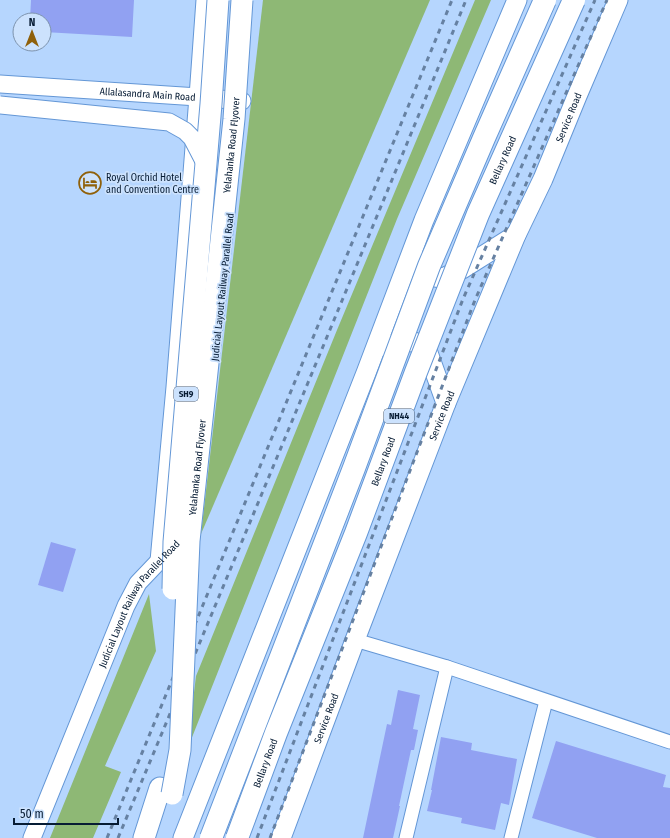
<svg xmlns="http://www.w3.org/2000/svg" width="670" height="838" font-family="'Fira Sans Condensed',sans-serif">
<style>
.green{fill:#8eb875}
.building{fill:#91a1f2}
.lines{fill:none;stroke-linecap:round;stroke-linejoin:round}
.minor-casing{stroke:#6497d6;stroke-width:15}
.tertiary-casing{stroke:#6497d6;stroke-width:19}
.secondary-casing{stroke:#6497d6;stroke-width:21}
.primary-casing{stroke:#6497d6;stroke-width:23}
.minor{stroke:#fff;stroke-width:13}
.tertiary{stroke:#fff;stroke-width:17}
.secondary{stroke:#fff;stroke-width:19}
.primary{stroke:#fff;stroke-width:21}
.rail{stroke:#6681a2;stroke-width:3;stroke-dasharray:5 5;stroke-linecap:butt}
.tertiary-bridge-casing{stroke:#6497d6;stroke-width:19;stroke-linecap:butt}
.primary-bridge-casing{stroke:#6497d6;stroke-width:23;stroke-linecap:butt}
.trunk-bridge-casing{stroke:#6497d6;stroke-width:24;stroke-linecap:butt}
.tertiary-bridge{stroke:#fff;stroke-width:17}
.primary-bridge{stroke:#fff;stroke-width:21}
.trunk-bridge{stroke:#fff;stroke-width:22}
.labels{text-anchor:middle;stroke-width:3.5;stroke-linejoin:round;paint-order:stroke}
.shield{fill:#cce2fd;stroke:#425770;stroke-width:1}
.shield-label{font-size:9px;font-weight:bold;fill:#071c34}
.street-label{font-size:10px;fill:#071c34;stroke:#cce2fd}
.poi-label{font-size:10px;fill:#071c34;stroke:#cce2fd;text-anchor:start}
</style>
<rect width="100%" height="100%" fill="#b6d6fe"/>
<g class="green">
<path d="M263 0H430L201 534Z"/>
<path d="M475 0H491L397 219 187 750 196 676 337 330Z"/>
<path d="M149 594 156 651 105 766 121 772 93 838H50Z"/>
</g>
<g class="building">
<path d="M31 0H134L132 37 44 32V20H30Z"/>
<path d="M51 542 76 549 63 592 38 585Z"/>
<path d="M398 690 420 695 413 729 418 730 414 750H411L399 806H400L393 838H363L387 724 391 725Z"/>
<path d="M441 737 472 743 471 750 517 759 509 805 501 803 495 830 461 823 462 818 427 811 432 790H431Z"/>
<path d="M556 741 666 775 663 787 670 788V838H597L532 818Z"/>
</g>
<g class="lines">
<g class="minor-casing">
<g id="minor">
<path d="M355 640 447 667 670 742"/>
<path d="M406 838 447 667"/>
<path d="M511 838 546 701"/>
</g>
</g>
<g class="tertiary-casing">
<g id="tertiary">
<path id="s1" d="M0 84 198 97 205 0"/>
<path d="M159 561 175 387 198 97 242 101"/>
<path id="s2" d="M32 838 126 606 138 583 179 540"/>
</g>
</g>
<g class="secondary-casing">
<g id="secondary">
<path d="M420 261V266L430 276 440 278 445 277 462 269 516 235"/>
<path d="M388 348 399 341 414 342 427 350 446 403"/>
<path d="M183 838 366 373 424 220 517 0"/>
<path id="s3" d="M281 838 355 640 446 403 516 235 543 179 577 96 618 0"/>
</g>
</g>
<g class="primary-casing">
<path id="primary" d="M144 838 160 788"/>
</g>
<use href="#minor" class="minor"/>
<use href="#tertiary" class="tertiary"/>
<use href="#secondary" class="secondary"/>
<use href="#primary" class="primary"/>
<g class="rail">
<path d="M107 838 452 0"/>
<path d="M118 838C235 559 351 280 466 0"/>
<path d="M257 838 463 299 595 0"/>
<path d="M270 838 475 300 607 0"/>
</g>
<g class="tertiary-bridge-casing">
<path id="tertiary-bridge" d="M0 105 169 122 185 131 192 138 205 163"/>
</g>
<g class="primary-bridge-casing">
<g id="primary-bridge">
<path d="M173 589 174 542 211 104 218 0"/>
<path id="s4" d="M172 794 180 750 189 541 234 119 242 0"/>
</g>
</g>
<g class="trunk-bridge-casing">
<g id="trunk-bridge">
<path d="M211 838 354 468 429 266 484 138 545 0"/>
<path id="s5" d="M237 838 276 733 356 533 416 372 478 214 574 0"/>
</g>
</g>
<use href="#tertiary-bridge" class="tertiary-bridge"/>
<use href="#primary-bridge" class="primary-bridge"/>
<use href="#trunk-bridge" class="trunk-bridge"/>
</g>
<defs>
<g id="hotel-ring" transform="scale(1.15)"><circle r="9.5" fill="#cce2fd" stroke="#8f600a" stroke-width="1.5"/><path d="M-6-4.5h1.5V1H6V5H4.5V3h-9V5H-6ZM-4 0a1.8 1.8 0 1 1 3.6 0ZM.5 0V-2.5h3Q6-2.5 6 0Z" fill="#8f600a"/></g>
</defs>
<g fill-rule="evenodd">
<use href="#hotel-ring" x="90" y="183"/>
</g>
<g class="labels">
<g class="shield">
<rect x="174" y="387" width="24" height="14" rx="3"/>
<rect x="384" y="409" width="30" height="14" rx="3"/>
</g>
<g class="shield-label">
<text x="186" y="397">SH9</text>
<text x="399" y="419">NH44</text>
</g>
<g class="street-label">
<text dy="4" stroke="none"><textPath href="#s1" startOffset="148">Allalasandra Main Road</textPath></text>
<text dy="4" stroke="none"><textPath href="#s3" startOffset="776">Service Road</textPath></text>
<text dy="4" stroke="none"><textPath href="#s4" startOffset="652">Yelahanka Road Flyover</textPath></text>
<text dy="4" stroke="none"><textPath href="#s5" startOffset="728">Bellary Road</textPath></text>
<text transform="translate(222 287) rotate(-84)" y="4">Judicial Layout Railway Parallel Road</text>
<text dy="4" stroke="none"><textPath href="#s3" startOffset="452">Service Road</textPath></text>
<text dy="4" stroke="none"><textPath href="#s5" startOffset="404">Bellary Road</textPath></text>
<text dy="4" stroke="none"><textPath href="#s4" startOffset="328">Yelahanka Road Flyover</textPath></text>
<text dy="4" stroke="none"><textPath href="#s2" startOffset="259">Judicial Layout Railway Parallel Road</textPath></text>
<text dy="4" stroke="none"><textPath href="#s3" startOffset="128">Service Road</textPath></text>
<text dy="4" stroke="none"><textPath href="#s5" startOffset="80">Bellary Road</textPath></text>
</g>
<g class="poi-label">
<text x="106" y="181">Royal Orchid Hotel<tspan x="106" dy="12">and Convention Centre</tspan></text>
</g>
</g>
<g transform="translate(32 32)"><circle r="19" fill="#cce2fd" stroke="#7d93ad"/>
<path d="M0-3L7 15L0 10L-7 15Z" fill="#8f600a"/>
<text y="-6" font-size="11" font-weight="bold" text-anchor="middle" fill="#071c34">N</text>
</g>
<path d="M14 818v6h104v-6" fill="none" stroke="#071c34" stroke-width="2"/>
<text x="20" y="818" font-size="12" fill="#071c34" stroke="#cce2fd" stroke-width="3" paint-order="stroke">50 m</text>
</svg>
